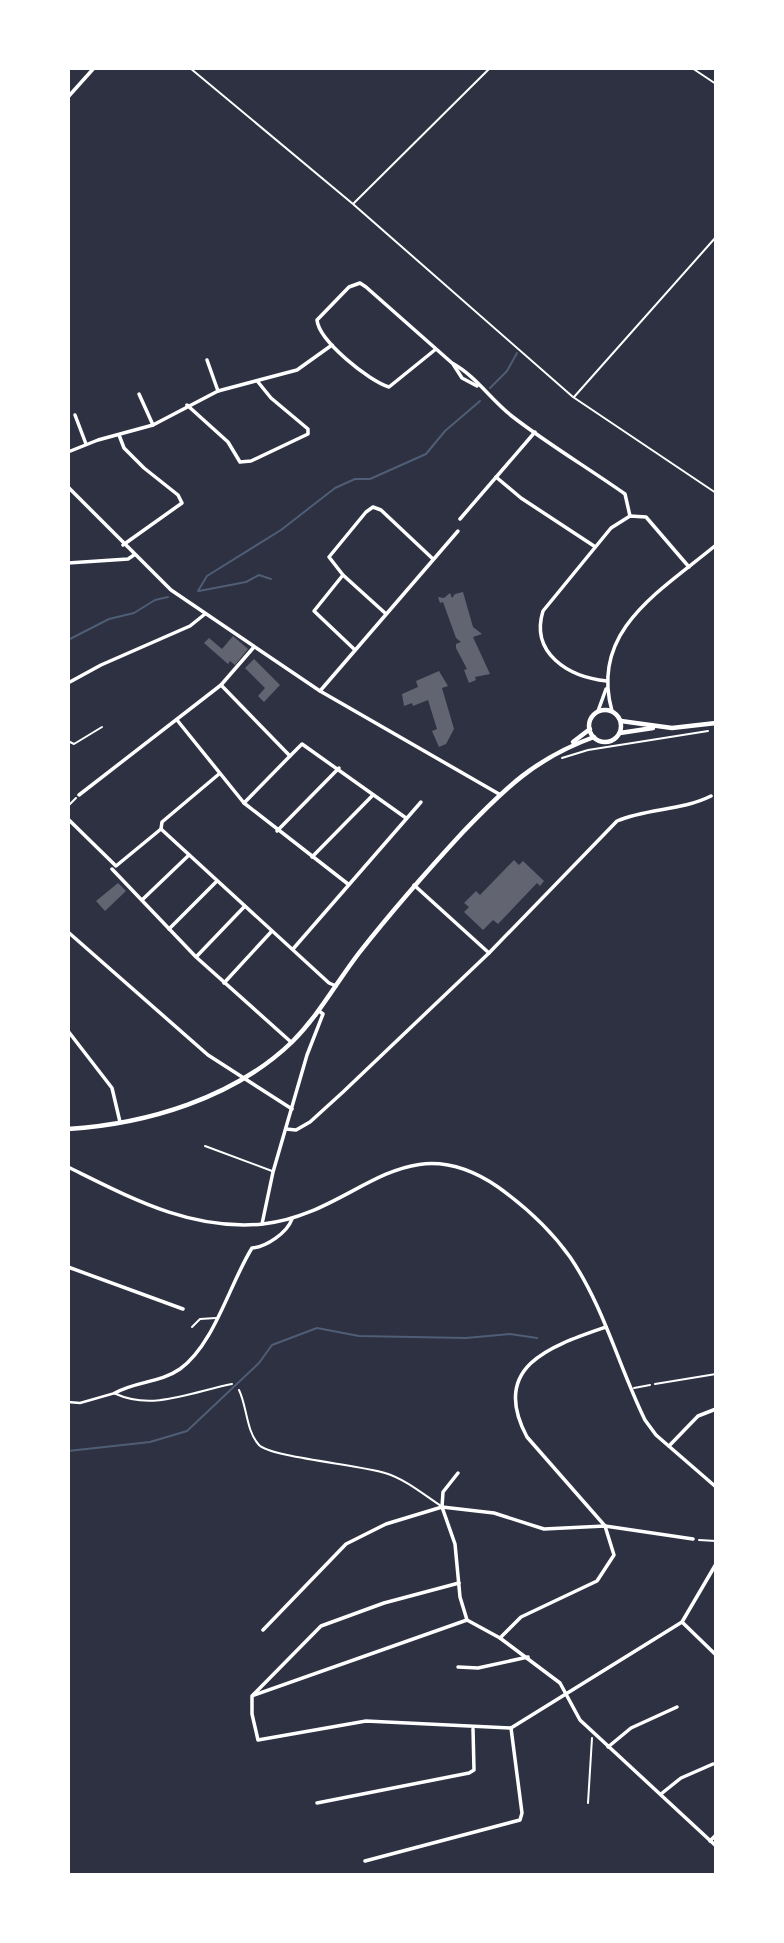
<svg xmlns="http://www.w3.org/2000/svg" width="784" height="1943" font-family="Barlow,sans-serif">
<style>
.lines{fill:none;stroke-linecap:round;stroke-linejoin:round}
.stream{stroke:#4f5d75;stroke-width:2}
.building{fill:#626471}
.path{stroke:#fff;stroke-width:2}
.service{stroke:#fff;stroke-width:2}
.pedestrian{stroke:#fff;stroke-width:2.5}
.minor{stroke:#fff;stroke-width:3.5}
.tertiary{stroke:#fff;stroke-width:4.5}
</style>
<rect width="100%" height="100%" fill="#2d3142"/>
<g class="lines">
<g class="stream">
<path d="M490 388 507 371 517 353"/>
<path d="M198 591 207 576 281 530 335 488 355 479H370L426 454 445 431 480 401"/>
<path d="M199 591 246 582 259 575 271 579"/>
<path d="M68 640 109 619 134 613 155 600 168 597"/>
<path d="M68 1451 150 1442 187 1431 259 1363 272 1345 317 1328 359 1336 466 1338 510 1334 537 1338"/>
</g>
</g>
<g class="building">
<path d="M463 592 473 627 482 634 473 637 490 674 475 677 476 680 469 683 464 670 467 669 456 648V644L461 642 456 638 443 602 440 603 438 597 444 598 450 593 452 598 455 594Z"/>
<path d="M233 636 248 649 235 665 230 661 228 664 204 643 209 638 222 649Z"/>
<path d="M254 659 280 685 264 702 258 696 265 688 245 668Z"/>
<path d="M439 671 448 686 442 688 454 729 446 744 439 747 432 731 437 729 428 700 413 706 412 703 404 706 402 694 418 687 416 681Z"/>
<path d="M514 860 519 865 523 861 544 881 540 886 537 883 498 924 493 920 483 930 464 912 469 907 464 903 476 891 480 895Z"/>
<path d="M118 883 126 891 105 911 96 901Z"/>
</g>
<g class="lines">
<g class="path">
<path d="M190 68 353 204 573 397 716 493"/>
<path d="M692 68 716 84"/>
<path d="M354 203 490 68"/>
<path d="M574 397 716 237"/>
<path d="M68 741 74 744 102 727"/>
<path d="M562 758 588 750 708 731"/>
<path d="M68 806 76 798"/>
<path d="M655 1384 716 1374"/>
<path d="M699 1540 716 1541"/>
<path d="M588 1803 592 1738"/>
</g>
<g class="service">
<path d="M205 1146 272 1171"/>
<path d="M192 1327 200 1319 216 1318"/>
<path d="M634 1388 650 1385"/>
<path d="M239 1390C247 1406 246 1431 259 1445 270 1457 361 1465 385 1473 405 1479 423 1494 441 1506"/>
<path d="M116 1394C153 1411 195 1391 232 1384"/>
</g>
<path class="pedestrian" d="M68 1402 80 1403 115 1393"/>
<g class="minor">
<path d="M68 97 94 68"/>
<path d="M436 349 389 387C369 381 319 341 317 320L349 287 360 283 366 287 452 363C476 376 491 400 513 417 548 444 588 468 625 494L630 516"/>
<path d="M207 360 218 391"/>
<path d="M453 364 462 378 477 386"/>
<path d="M139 394 153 425"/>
<path d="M187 405 228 442 240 462 251 461 308 434V429L271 398 258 382"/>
<path d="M75 415 86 444"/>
<path d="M119 435 124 448 144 468 178 495 182 503 123 545"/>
<path d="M68 452 98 440 153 425 218 391 297 370 332 345"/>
<path d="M496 477 521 498 594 546"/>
<path d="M68 487 171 590 320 691 499 794"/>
<path d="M460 519 535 432"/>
<path d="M68 563 128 559 134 555"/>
<path d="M343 575 314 611 354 649"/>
<path d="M385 613 343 575 329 557 366 512 373 507 381 510 433 559"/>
<path d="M607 681C568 677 530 653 543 611L611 528 630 516 646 517 689 567"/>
<path d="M68 683 101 665 190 626 205 614"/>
<path d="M221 685 290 756 302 744 406 818"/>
<path d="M320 691 458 531"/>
<path d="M598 711 606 689"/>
<path d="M612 711C589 630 662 590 716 545"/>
<path d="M177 720 244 803 348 884"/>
<path d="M79 795 221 685 254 647"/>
<path d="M244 803 290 756"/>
<path d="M68 819 116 866 161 829 329 983 336 986"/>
<path d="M161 829 162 822 219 774"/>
<path d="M277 831 339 768"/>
<path d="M312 857 373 795"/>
<path d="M112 869 196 957 291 1042"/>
<path d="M414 885 489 953"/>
<path d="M142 900 189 855"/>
<path d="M169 929 217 881"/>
<path d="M68 932 208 1055 292 1109"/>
<path d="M293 949 421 802"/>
<path d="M197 956 244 907"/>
<path d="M224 983 271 932"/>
<path d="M68 1031 112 1088 120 1122"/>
<path d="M286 1129 296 1130 310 1122 343 1092 489 953 617 821C648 808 681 811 711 796"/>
<path d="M68 1167C131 1198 191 1231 263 1224 357 1214 402 1121 498 1187 526 1207 550 1229 570 1257 604 1307 619 1367 645 1420L656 1435 716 1487"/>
<path d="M262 1224 273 1172 307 1055 323 1014 319 1011"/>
<path d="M68 1267 183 1309"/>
<path d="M115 1393C136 1381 160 1383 180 1369 214 1345 230 1283 252 1248 266 1247 287 1233 292 1219"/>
<path d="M669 1446 698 1416 716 1409"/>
<path d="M458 1473 443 1492 442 1507 455 1544 460 1597 467 1620 500 1638 560 1683 580 1720 716 1846"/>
<path d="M459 1583 384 1603 321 1626 252 1696V1714L258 1740 366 1721 511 1728 682 1622 716 1564"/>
<path d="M682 1622 716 1655"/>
<path d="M263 1630 346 1544 386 1524 442 1507 494 1513 544 1529 605 1526 693 1539"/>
<path d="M500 1638 521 1617 597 1581 614 1555 605 1526 527 1437C489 1366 551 1346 606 1327"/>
<path d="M458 1667 478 1668 528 1657"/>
<path d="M254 1695 467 1620"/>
<path d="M608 1747 631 1728 677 1707"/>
<path d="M661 1794 681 1778 713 1764"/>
<path d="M317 1803 469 1773 474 1770 473 1729"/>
<path d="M710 1841 716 1835"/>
<path d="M365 1861 520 1820 522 1813 511 1728"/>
</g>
<g class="tertiary">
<circle cx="605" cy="726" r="16"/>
<path d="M621 721 672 728 716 723"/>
<path d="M620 733 653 728"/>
<path d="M573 742 590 729"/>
<path d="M68 1129C147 1124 234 1098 292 1042 319 1015 336 983 359 953 392 911 427 871 463 832 505 788 536 758 594 737"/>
</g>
</g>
<rect width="784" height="1943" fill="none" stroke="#ffffff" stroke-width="140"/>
</svg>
